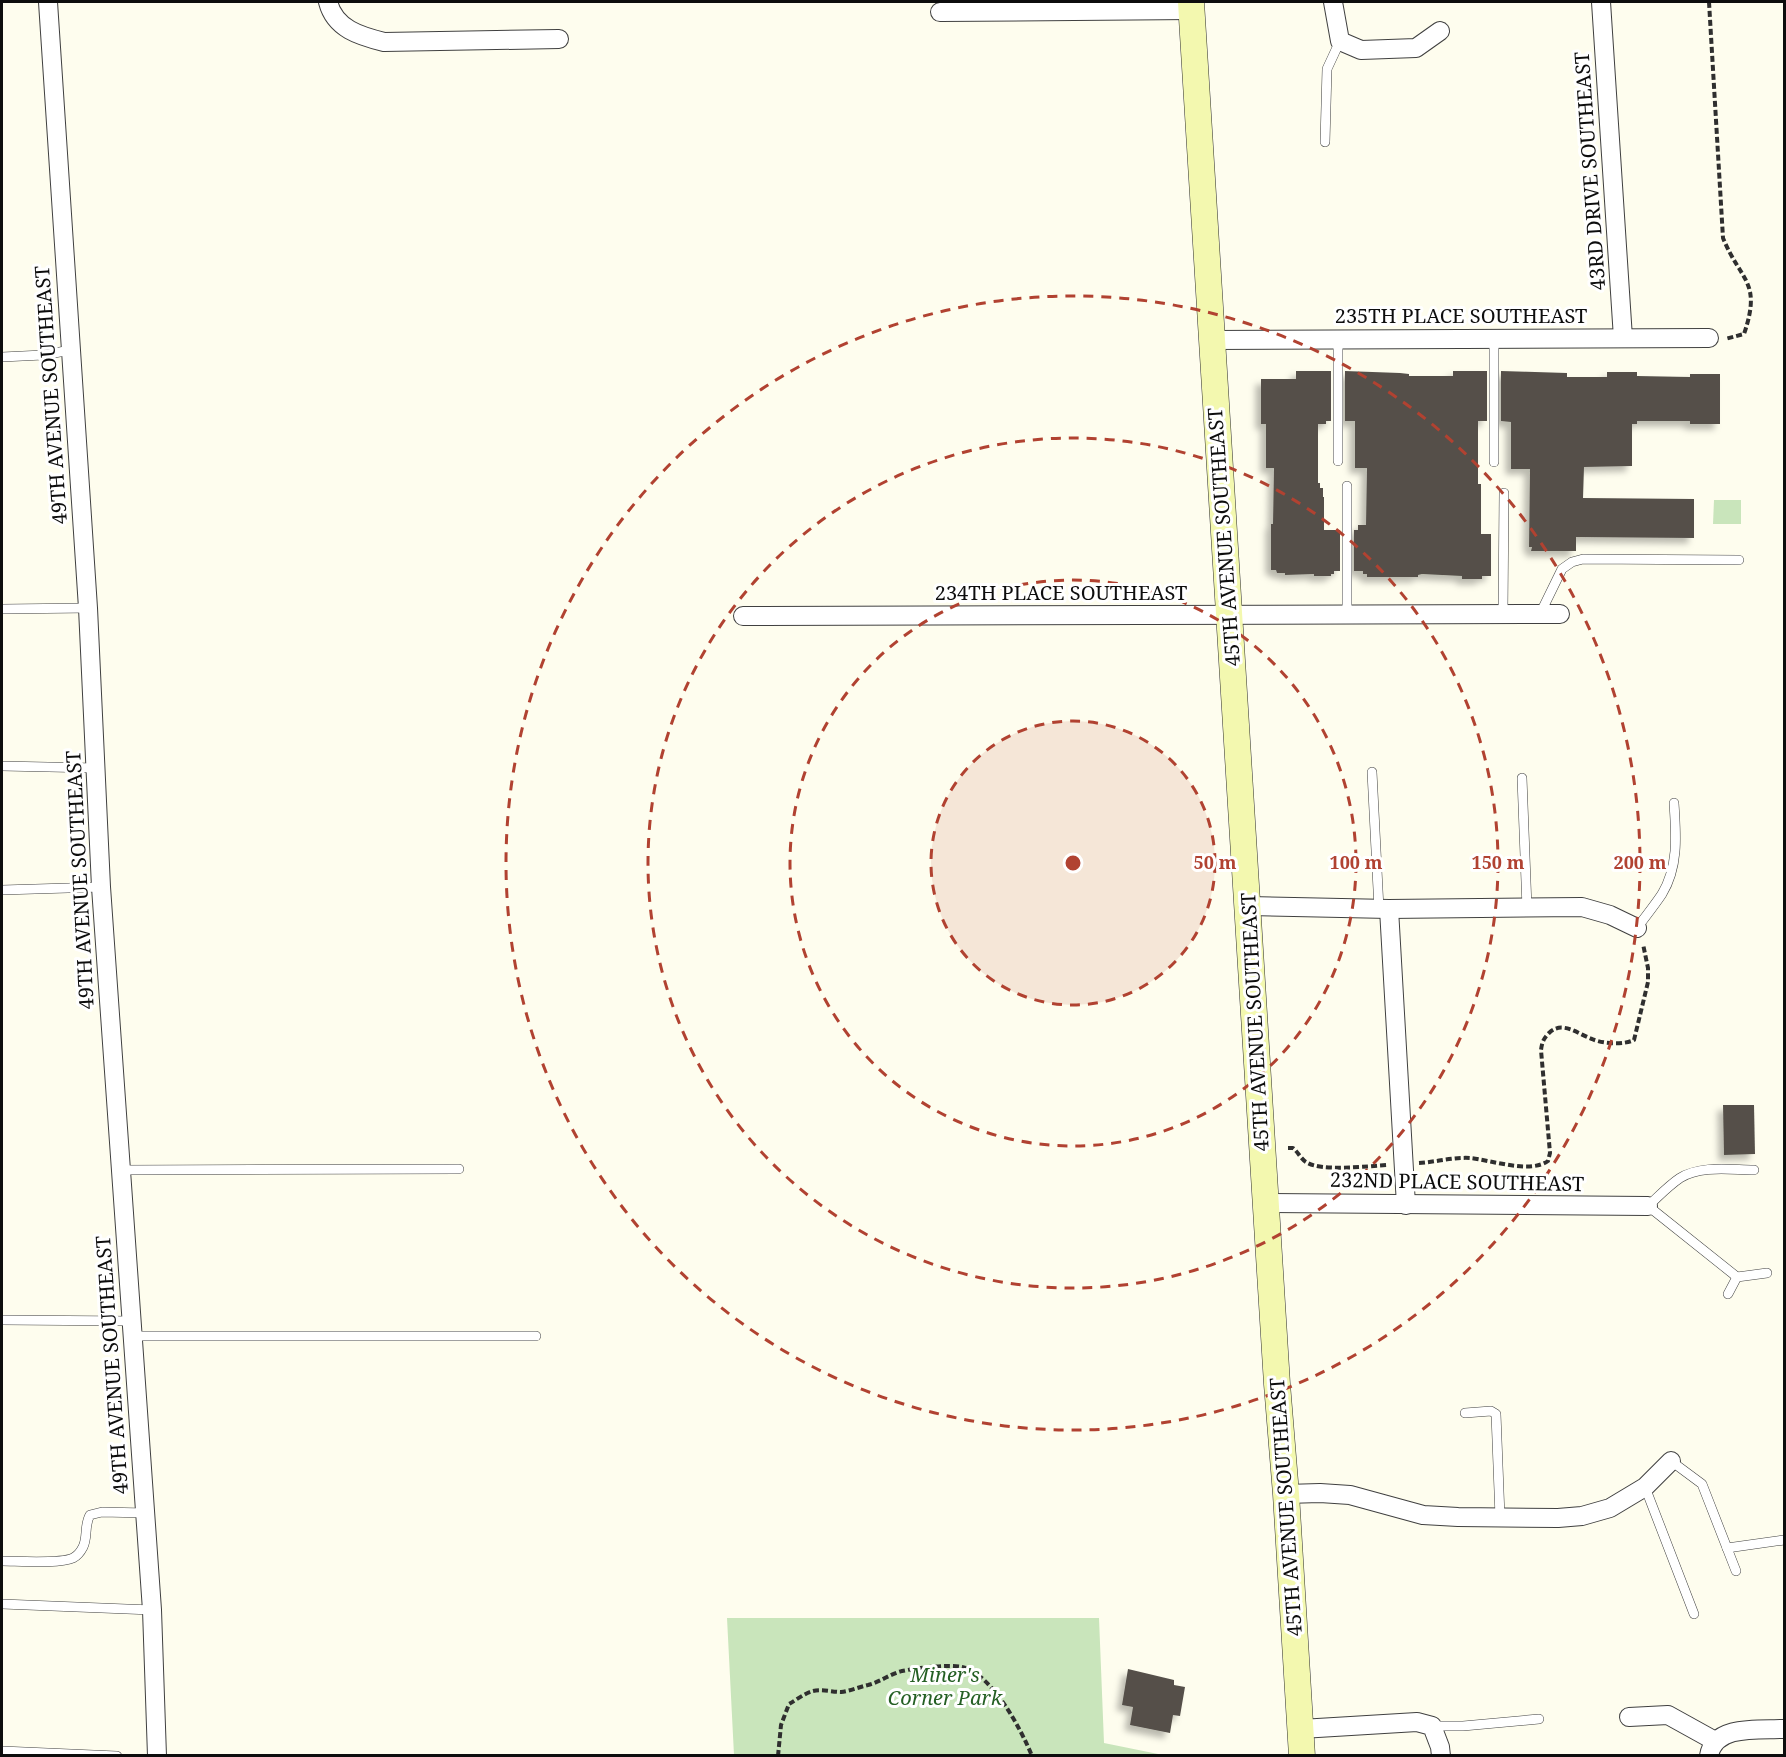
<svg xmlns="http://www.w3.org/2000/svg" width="1786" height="1757" font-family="'Noto Serif',serif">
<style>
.green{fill:#c9e5bb}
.building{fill:#55504a;filter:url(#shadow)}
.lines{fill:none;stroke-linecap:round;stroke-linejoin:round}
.lane-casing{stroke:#404040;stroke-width:10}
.street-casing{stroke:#404040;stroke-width:20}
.secondary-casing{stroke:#2f2f2f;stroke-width:27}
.path{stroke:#2f2f2f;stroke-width:4;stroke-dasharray:6 3;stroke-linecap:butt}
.lane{stroke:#fff;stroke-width:9}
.street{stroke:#fff;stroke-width:18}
.secondary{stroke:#f3f8af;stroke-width:26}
.ring{fill:none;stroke:#b14231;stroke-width:3;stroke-dasharray:10 8}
.labels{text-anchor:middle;stroke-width:6;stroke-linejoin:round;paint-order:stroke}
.street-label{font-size:20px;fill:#0d0d0d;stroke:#fff}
.park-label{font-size:20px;font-style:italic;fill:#245f23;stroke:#fff}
.centre{fill:#b14231;stroke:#fff;stroke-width:3}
.ring-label{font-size:18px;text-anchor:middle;font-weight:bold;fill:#b14231;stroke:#fff;stroke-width:6;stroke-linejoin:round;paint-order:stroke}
</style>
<defs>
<filter id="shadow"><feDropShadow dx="-5.5" dy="5.5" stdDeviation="3" flood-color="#0004"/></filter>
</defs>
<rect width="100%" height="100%" fill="#fefdee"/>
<g class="green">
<path d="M1714 500H1741V524H1713Z"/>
<path d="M727 1618H1099L1104 1743 1163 1755H734Z"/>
</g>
<g class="building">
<path d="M1296 371H1331V421H1326V424H1318V483H1320V488H1323V497H1324V530H1340V571H1334V574H1331V576H1314V574L1285 575V573H1277L1276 570H1271V524H1273L1274 468H1266V424H1261V379H1296Z"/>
<path d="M1345 371 1400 373 1409 374V376H1453V371H1487V421H1478V484H1481V534H1491V576H1482V579H1462V576L1422 574 1418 575V577H1367V574H1363V571H1354V530H1358V525H1366L1367 468H1355V421H1345Z"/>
<path d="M1501 371 1567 373V377H1607V372H1637V376L1690 377V374H1720V424H1690V421H1637V424H1632V466L1584 467 1583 498 1694 499V538L1576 537V551H1531L1532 547H1529L1530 469H1511V422L1501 421Z"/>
<path d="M1723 1105H1754L1755 1154 1724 1155Z"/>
<path d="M1128 1669 1174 1680V1685L1185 1687 1180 1716 1173 1715 1170 1733 1130 1725 1133 1707 1122 1705Z"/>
</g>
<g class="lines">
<g class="lane-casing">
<g id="lane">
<path d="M1325 142 1327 69 1340 41"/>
<path d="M1494 339V462"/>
<path d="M2 357 43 355 71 350"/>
<path d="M1338 461V339"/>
<path d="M1347 486V614"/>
<path d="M2 609 88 608"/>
<path d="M1503 614 1504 493"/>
<path d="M1540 614 1562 569 1572 562 1583 559 1739 560"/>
<path d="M2 766 95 768"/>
<path d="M1372 772 1379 909"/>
<path d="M1522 778 1527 908"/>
<path d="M2 890 101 887"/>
<path d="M1637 928C1645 917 1654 906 1662 894 1679 866 1676 834 1674 803"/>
<path d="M121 1170 459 1169"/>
<path d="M1737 1277 1648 1206C1658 1197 1668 1186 1680 1178 1701 1165 1731 1170 1754 1170"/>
<path d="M1728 1294 1737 1277 1767 1273"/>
<path d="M2 1320 131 1321"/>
<path d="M132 1336H536"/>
<path d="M1465 1413 1491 1411 1496 1414 1500 1517"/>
<path d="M1671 1461 1702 1484 1736 1571"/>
<path d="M1645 1487 1694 1614"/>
<path d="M1727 1548 1784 1540"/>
<path d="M2 1561C17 1561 61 1564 73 1558 77 1556 81 1551 83 1547 88 1537 84 1525 90 1515L102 1512 145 1513"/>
<path d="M2 1604 152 1610"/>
<path d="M1432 1726H1463L1539 1719"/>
<path d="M2 1751 117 1756"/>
</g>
</g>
<g class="street-casing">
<g id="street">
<path d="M48 2 88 608 101 887 152 1610 157 1756"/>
<path d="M328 2C335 29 360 36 384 42L559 39"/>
<path d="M1333 2 1340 41 1361 50 1416 48 1440 31"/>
<path d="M1601 2 1623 338"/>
<path d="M940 12 1192 10"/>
<path d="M1212 340 1709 338"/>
<path d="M743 616 1560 614"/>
<path d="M1249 906 1389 909 1582 907 1610 915 1637 928"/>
<path d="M1389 909 1406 1205"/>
<path d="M1266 1203 1648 1206"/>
<path d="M1286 1494 1320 1493 1350 1495 1423 1515 1458 1517 1558 1518 1582 1516 1610 1508 1645 1487 1671 1461"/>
<path d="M1629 1717 1668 1715 1715 1741"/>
<path d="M1301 1729 1417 1722 1432 1726 1440 1747 1441 1756"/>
<path d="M1709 1756C1714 1724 1760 1730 1784 1729"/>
</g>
</g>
<g class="secondary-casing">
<path id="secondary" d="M1191 2 1277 1384 1286 1494 1302 1756"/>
</g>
<g class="path">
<path d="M1709 2 1723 238C1741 282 1762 281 1744 334L1725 339"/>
<path d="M1288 1148H1293C1298 1152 1301 1159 1306 1162 1320 1172 1369 1166 1387 1165"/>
<path d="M1419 1163C1436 1162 1453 1157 1470 1158 1491 1160 1530 1174 1548 1161L1550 1153 1541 1050C1542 1043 1543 1039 1549 1033 1562 1020 1578 1034 1592 1039 1603 1044 1624 1045 1634 1040L1648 982V968L1643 944"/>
<path d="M778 1756 781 1725 789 1704C796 1700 805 1693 813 1691 822 1689 832 1692 841 1692 850 1691 859 1687 868 1685 880 1682 890 1674 902 1671 917 1668 948 1664 962 1667 992 1674 1021 1729 1032 1756"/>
</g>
<use href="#lane" class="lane"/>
<use href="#street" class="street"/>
<use href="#secondary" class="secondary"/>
</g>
<circle cx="1073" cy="863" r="142" fill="#b14231" fill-opacity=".12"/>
<g class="ring">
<circle cx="1073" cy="863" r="142"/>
<circle cx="1073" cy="863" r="283"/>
<circle cx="1073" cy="863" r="425"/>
<circle cx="1073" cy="863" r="567"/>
</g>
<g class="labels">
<g class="street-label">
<text transform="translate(1590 171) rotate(-94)" y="7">43RD DRIVE SOUTHEAST</text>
<text x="1461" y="323">235TH PLACE SOUTHEAST</text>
<text transform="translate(51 395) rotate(-94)" y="7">49TH AVENUE SOUTHEAST</text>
<text transform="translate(1224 537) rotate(-94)" y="7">45TH AVENUE SOUTHEAST</text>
<text x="1061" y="600">234TH PLACE SOUTHEAST</text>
<text transform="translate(80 880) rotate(-93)" y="7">49TH AVENUE SOUTHEAST</text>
<text transform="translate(1255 1022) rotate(-93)" y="7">45TH AVENUE SOUTHEAST</text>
<text transform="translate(1457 1182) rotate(1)" y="7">232ND PLACE SOUTHEAST</text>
<text transform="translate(112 1365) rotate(-94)" y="7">49TH AVENUE SOUTHEAST</text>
<text transform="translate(1286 1507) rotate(-94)" y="7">45TH AVENUE SOUTHEAST</text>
</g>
<g class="park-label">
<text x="945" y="1682">Miner's<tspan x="945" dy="23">Corner Park</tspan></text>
</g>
</g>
<circle cx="1073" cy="863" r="9" class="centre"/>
<g class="ring-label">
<text x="1215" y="869">50 m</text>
<text x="1356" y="869">100 m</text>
<text x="1498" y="869">150 m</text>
<text x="1640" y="869">200 m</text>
</g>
<rect width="1786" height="1757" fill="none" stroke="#0d0d0d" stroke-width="6"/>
</svg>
